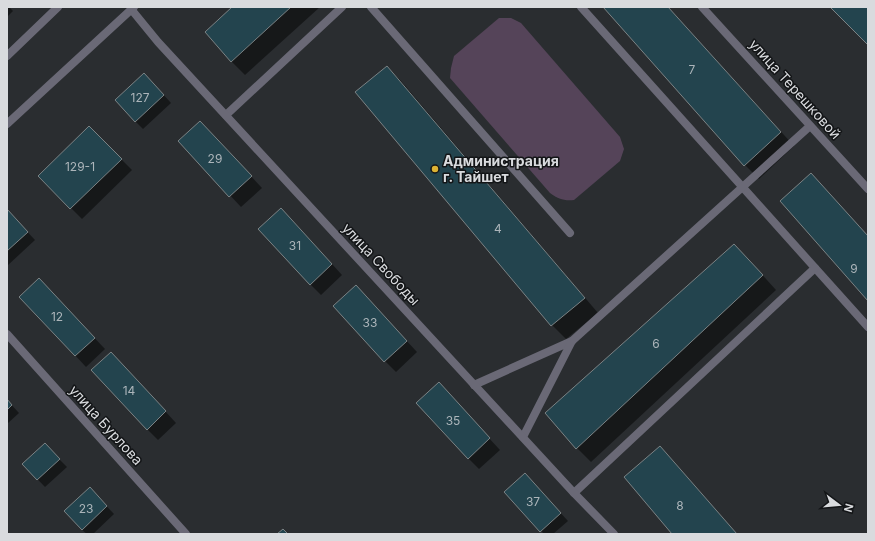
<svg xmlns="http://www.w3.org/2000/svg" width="875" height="541" font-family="Inter,sans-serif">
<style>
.green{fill:#554459}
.shadow{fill:#0007}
.building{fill:#23444e;stroke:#7b8284}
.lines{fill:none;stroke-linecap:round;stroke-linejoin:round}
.lane{stroke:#6a6976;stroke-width:8}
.street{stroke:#6a6976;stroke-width:8}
.poi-dot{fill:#dcb233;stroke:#131517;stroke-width:1.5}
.labels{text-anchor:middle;stroke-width:3;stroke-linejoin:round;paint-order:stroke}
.number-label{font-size:12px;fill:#acb5ba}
.street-label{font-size:14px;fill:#d9dbde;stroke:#131517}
.poi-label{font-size:14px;font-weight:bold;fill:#d9dbde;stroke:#131517;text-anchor:start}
</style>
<rect width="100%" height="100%" fill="#2a2d30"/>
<path class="green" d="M499 18H511L521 23 620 137 624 149 620 161 574 200C564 201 558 199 550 193L450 78 451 68 454 56Z"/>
<g class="shadow">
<path d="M7 7H9L13 11 7 17Z"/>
<path d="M234 7H320L245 75 231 61Z"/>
<path d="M604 7H668L794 146 759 179 745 165Z"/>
<path d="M387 67 401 81 598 313 566 339 552 325Z"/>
<path d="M152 82 171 103 143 129 135 121Z"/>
<path d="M200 122 262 188 241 207 179 141Z"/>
<path d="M89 127 132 170 82 219 39 176Z"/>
<path d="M7 210 35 240 7 266Z"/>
<path d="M292 220 342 275 321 295 310 284Z"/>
<path d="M748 259 776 290 591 462 577 448Z"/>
<path d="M50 291 105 349 86 367 21 297Z"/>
<path d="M366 297 417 352 396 372 385 361Z"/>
<path d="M122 364 176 423 158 440 147 429Z"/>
<path d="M449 395 500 450 479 469 468 458Z"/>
<path d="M7 400 19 413 7 424Z"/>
<path d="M660 447 673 461 737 534H673Z"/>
<path d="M52 452 67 467 45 487 23 464Z"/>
<path d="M525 474 568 521 553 534H544L506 492Z"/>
<path d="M97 496 114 514 93 534H87L82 530Z"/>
</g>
<g class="building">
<path d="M232 7H291L231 62 205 32Z"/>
<path d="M603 7H668L781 132 744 166Z"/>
<path d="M830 7H868V45Z"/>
<path d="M387 66 585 298 551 326 355 92Z"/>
<path d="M144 73 164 95 135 122 115 100Z"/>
<path d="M200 121 252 176 229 197 178 141Z"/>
<path d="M89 126 122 159 70 209 38 176Z"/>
<path d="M811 173 868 236V301L780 201Z"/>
<path d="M281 208 332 264 310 285 258 229Z"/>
<path d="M7 209 28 232 7 251Z"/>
<path d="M734 244 763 275 576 449 545 413Z"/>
<path d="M39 278 95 338 75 356 19 297Z"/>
<path d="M356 285 407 341 384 362 333 306Z"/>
<path d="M111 352 166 411 147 430 91 370Z"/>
<path d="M439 382 490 438 468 459 416 403Z"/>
<path d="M7 399 12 405 7 410Z"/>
<path d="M45 443 60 459 37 480 22 464Z"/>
<path d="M660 446 737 534H672L624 477Z"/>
<path d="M525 473 561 513 540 532 504 492Z"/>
<path d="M90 487 107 506 82 530 64 511Z"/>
<path d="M283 529 288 534H277Z"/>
</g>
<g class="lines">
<g class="lane">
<path d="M371 7 570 233"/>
<path d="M581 7 868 327"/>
<path d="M7 56 58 7"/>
<path d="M226 115 342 7"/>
<path d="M474 385 572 341"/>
<path d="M523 437 572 341 810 126"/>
<path d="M574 493 815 268"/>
</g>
<g class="street">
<path d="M702 7 868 189"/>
<path d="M131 9 158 42 574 493 614 534"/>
<path d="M7 124 134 7"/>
<path d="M7 334 186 534"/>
</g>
</g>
<circle class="poi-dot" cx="435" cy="169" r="4"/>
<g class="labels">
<g class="number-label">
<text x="692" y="74">7</text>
<text x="140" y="102">127</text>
<text x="215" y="163">29</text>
<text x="80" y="171">129-1</text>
<text x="498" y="233">4</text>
<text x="295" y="250">31</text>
<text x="854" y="273">9</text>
<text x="57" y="321">12</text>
<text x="370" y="327">33</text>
<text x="656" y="348">6</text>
<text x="129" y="395">14</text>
<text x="453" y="425">35</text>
<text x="533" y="506">37</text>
<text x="680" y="510">8</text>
<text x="86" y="513">23</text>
</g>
<g class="street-label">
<text transform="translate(795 89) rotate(48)" y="5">улица Терешковой</text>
<text transform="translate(381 264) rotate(47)" y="5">улица Свободы</text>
<text transform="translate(106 425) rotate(48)" y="5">улица Бурлова</text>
</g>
<g class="poi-label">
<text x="443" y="166">Администрация<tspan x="443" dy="16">г. Тайшет</tspan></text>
</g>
</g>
<rect width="875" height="541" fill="none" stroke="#d9dbde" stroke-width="16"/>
<g transform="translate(839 505) rotate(106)" stroke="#131517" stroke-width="3" paint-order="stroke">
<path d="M0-3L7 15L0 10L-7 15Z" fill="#d9dbde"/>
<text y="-6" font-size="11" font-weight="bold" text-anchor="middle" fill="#d9dbde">N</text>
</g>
</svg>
